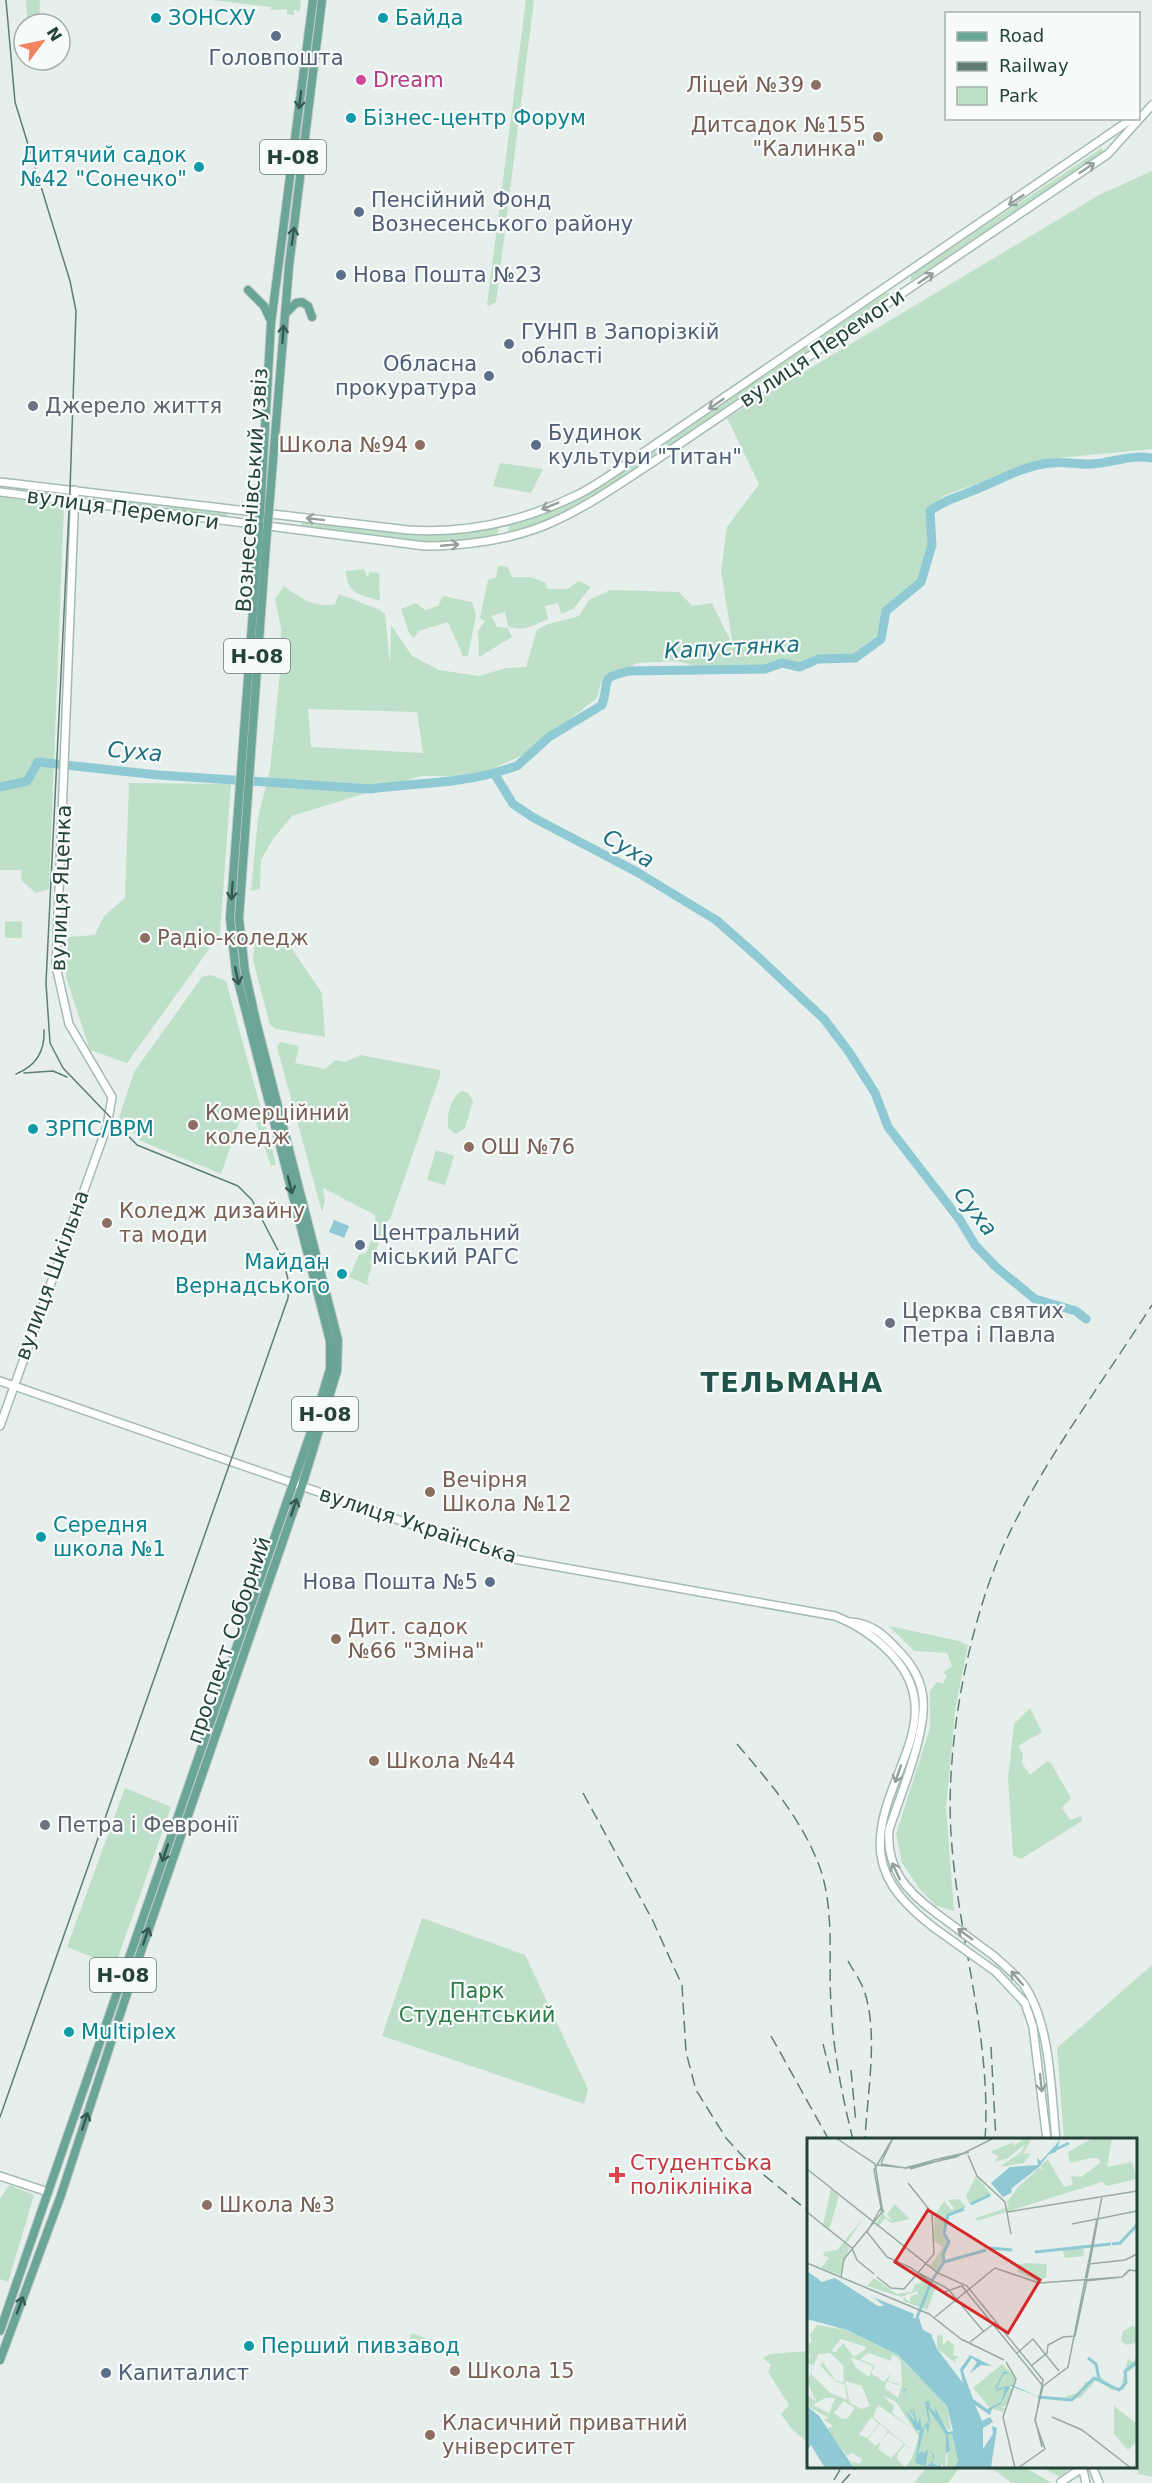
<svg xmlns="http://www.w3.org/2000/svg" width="1152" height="2483" font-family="'DejaVu Sans',sans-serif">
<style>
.green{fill:#bfe0c8;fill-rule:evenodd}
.water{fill:#8ec9d4}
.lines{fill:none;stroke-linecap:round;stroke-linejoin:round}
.river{stroke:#8ec9d4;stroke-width:9}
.secondary-casing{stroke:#a4bbb3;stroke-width:10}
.primary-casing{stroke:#c2cac8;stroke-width:10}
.secondary{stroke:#fff;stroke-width:7}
.primary{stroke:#6aa596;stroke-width:8}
.tram{stroke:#5f7d75;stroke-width:1.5}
.rail{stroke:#5f7d75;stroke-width:1.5;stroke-dasharray:12 6;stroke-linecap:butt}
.secondary-bridge-casing{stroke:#a4bbb3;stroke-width:10;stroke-linecap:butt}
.primary-bridge-casing{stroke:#c2cac8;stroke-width:10;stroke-linecap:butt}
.secondary-bridge{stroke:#fff;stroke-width:7}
.primary-bridge{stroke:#6aa596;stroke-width:8}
.oneway{stroke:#365b51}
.oneway2{stroke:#92a09c}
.culture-dot{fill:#0f9aa8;stroke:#f7fbf9;stroke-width:2}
.service-dot{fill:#5c6f8a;stroke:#f7fbf9;stroke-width:2}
.hotel-dot{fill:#d1479c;stroke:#f7fbf9;stroke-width:2}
.education-dot{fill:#8d6e63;stroke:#f7fbf9;stroke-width:2}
.worship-dot{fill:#6b7280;stroke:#f7fbf9;stroke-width:2}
.health-dot{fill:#e0444e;stroke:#f7fbf9;stroke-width:2}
.labels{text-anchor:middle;stroke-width:4.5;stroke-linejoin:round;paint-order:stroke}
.shield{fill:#f7fbf9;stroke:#637a73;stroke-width:1.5}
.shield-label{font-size:20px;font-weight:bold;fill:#24423a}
.culture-label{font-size:21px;fill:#0d838f;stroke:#f7fbf9;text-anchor:start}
.service-label{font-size:21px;fill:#4e5e75;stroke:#f7fbf9;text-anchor:start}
.hotel-label{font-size:21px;fill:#b23c85;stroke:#f7fbf9;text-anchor:start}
.education-label{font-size:21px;fill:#785e54;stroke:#f7fbf9;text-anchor:start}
.street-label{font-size:21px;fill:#24423a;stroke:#f7fbf9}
.worship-label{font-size:21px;fill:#5b616d;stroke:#f7fbf9;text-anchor:start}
.park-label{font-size:21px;fill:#2d7a4b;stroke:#f7fbf9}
.health-label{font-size:21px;fill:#be3a42;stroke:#f7fbf9;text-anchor:start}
.water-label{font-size:22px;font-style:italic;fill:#1c6f80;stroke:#f7fbf9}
.district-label{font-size:27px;font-weight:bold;letter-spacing:1.5px;fill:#1f5548;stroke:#f7fbf9}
.inset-river{fill:none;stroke:#8ec9d4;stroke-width:3}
.inset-road{fill:none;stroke:#98aaa4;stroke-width:1.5}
.view{fill:#d62828;fill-opacity:0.15;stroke:#d62828;stroke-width:3}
.inset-edge{fill:none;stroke:#24423a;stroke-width:3}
</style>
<rect width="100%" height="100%" fill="#e6efeb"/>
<g class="green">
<path d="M26 0H40L39 19 27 17Z"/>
<path d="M212 0H301L300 11 294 10V15L287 14V9L271 10V7Z"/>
<path d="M526 0H534L496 302 489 306 487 305Z"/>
<path d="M1102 148 1103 153 911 281V275Z"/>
<path d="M1152 171V449L1047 459 945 495 927 508 929 542 920 577 882 611 877 635 854 654 818 655 799 664 782 659 763 666 744 665 713 670 676 661 638 663 602 679 597 698 525 754 476 776H421L292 816 273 839 261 860 260 889 251 891 258 818 270 770 281 663V628L275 599 284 586C298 597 317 609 335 604L339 594 380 610 385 614 390 664 391 625 412 656 439 670 479 676 506 668 526 667 537 630 548 624 579 616 589 600 610 590 679 592 692 606 712 603 733 646 721 571 727 527 759 484 727 418 1099 195ZM308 709 417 712 423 753 311 747Z"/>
<path d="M886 293H889L890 298 669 447 665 444Z"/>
<path d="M654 450 658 455C625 477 546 533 508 531L509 525 579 497Z"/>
<path d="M500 463 543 469 531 493 493 486Z"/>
<path d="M0 497 64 505 49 889 36 893 22 881 21 870H0Z"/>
<path d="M90 499C104 500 152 500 159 505L155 508Z"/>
<path d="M168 504 225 512 228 516 226 518 167 511 165 505Z"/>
<path d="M302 521C371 530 427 540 497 527L499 530 497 534C435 553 365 536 302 528Z"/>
<path d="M498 566H507L512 577H531L546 583 547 589H567L579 581 591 587 573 609 561 614 558 603 545 606 548 619C534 625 523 633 508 626L505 612 491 616 497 627 508 628 512 637 479 657 478 631 485 621 480 618 488 580 496 577Z"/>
<path d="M364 569 367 577 370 572 379 573 380 601C361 594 347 595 346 571Z"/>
<path d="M443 596 472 602 476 615 468 656H463L448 622 419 631 414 638 409 633 401 609 416 603 425 610 438 606Z"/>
<path d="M129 783 231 784 220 934 127 1063 90 1050 66 977 68 937 95 935 104 916 125 898Z"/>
<path d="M22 921V938H5V922Z"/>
<path d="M255 942H287L322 993 325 1037 276 1029 270 1025 253 960Z"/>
<path d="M211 975 226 981 276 1164 271 1166 254 1117 242 1114 221 1174 141 1141 119 1118 134 1072 202 977Z"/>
<path d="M280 1042 299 1046 295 1063 325 1069 336 1060 345 1062 360 1055 440 1070V1076L390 1219 384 1225 373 1263 366 1260 372 1265 367 1282 370 1286 349 1277 359 1255 367 1252 375 1229V1215L323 1188 325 1201 322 1212 277 1047Z"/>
<path d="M462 1091 468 1093 473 1101 465 1128 456 1134 449 1129C445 1118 451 1096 462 1091Z"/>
<path d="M436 1150 454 1156 445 1185 427 1180Z"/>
<path d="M889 1626 959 1641 968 1645 955 1710 946 1809 954 1911 935 1905 919 1888 902 1863 896 1834 930 1728V1691L937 1682 943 1684 947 1675 943 1673 952 1666 947 1653 914 1651Z"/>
<path d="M1030 1708 1042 1732 1018 1746 1023 1754 1022 1763 1030 1775 1047 1761 1051 1763 1071 1798 1062 1808 1070 1820 1081 1816 1082 1821 1021 1859 1013 1855 1008 1779 1014 1724Z"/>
<path d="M125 1788 171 1807 115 1966 67 1947Z"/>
<path d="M422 1918 525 1955 588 2089 584 2104 382 2036Z"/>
<path d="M1152 1965V2477L1138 2474V2467H1135L1136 2140 1064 2139 1057 2048Z"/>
<path d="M9 2185 34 2195 8 2282 0 2279V2199Z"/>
<path d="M412 2333 432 2340 428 2351 408 2343Z"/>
<path d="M808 2351V2443L791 2428 781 2414 789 2405 768 2372 771 2365 763 2358 770 2354Z"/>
<path d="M928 2466H960V2467L948 2483H914Z"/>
<path d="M990 2467H1024L1052 2483H1012Z"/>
<path d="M1041 2467H1072L1060 2477Z"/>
</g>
<path class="water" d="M334 1220 349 1226 344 1238 329 1232Z"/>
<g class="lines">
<g class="river">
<path d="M494 773 517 766 549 737 602 705C611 679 597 679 629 671L765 669 782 663 800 667 818 659 855 658 881 639 886 611 921 582 932 545 930 511C944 500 956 498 972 491 998 481 1022 466 1050 463 1065 461 1078 465 1092 464 1113 463 1131 454 1152 458"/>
<path d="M0 787 27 781 38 762 158 775 371 789C413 783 453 784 494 773L513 804 534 818 637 872 716 920 757 956 824 1019 849 1052 875 1093 888 1127 960 1220 975 1245 996 1267 1035 1299 1076 1311 1086 1319"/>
</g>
<g class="secondary-casing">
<g id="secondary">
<path d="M0 482 408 530C466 534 524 521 577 495 596 486 614 472 631 461L1133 118"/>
<path d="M0 492 425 546C463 546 508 540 543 526 581 511 616 486 650 464L1108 154 1152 105"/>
<path d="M0 1381 508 1558 835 1616C858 1625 878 1639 894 1657 952 1723 872 1784 881 1855 885 1886 910 1909 933 1927"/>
<path d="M0 1426 107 1126 112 1097 69 1024 56 966 75 490"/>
<path d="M850 1622C871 1623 883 1634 897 1649 908 1660 919 1675 922 1692 930 1727 900 1795 889 1830 886 1868 906 1891 936 1913"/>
<path d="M994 1956C1004 1965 1015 1974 1024 1985 1051 2024 1051 2093 1056 2140"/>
<path d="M996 1972 1025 2003 1033 2027 1047 2140"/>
<path d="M0 2176 48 2192"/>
<path d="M1082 2466 1086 2483"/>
<path d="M1092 2466 1099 2483"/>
<path d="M1061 2482 1082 2468"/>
</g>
</g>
<g class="primary-casing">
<g id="primary">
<path d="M248 290 264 306 270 319"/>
<path d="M285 314 296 303 302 302 308 306 312 317"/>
<path d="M261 497 271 323 313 0"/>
<path d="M270 497 289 266 322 0"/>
<path d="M0 2331 313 1426 330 1369V1341L236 973 230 918 258 544"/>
<path d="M0 2360 61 2195 137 1963 302 1486 337 1371 338 1340 256 1021 245 972 239 918 266 544"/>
</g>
</g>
<use href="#secondary" class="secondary"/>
<use href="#primary" class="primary"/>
<g class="tram">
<path d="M24 1073 53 1071 67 1077"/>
<path d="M16 1074C36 1066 45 1051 44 1030"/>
<path d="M0 2117 288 1298 289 1283 283 1260 252 1200 238 1186 137 1145 63 1068 50 1043 46 983 70 490 76 311 70 281 15 102 6 0"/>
</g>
<g class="rail">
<path d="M737 1744C770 1783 802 1819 820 1868 835 1911 828 1960 831 2004 833 2051 842 2095 853 2140"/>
<path d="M583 1793 652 1919 682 1985 686 2052 696 2090 726 2138 748 2162 808 2211"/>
<path d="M848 1961C853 1970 860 1980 864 1990 879 2034 867 2094 865 2140"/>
<path d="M771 2036 829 2140"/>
<path d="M823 2044 832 2079"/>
<path d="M991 2047 996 2140"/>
<path d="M851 2070 856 2124"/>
<path d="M985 2140C992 2037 957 1935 951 1833 945 1736 972 1602 1018 1516 1057 1443 1107 1375 1152 1305"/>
<path d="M834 2480 842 2466"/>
<path d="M842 2483 857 2466"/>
</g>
<g class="secondary-bridge-casing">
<g id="secondary-bridge">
<path d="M936 1913 994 1956"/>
<path d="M933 1927 996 1972"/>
</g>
</g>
<g class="primary-bridge-casing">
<g id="primary-bridge">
<path d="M258 544 261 497"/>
<path d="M266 544 270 497"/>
</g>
</g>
<use href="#secondary-bridge" class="secondary-bridge"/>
<use href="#primary-bridge" class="primary-bridge"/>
</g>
<defs><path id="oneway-shaft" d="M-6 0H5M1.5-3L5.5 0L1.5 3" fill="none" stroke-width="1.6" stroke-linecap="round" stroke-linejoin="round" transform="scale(1.5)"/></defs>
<g class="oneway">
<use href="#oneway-shaft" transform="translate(300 100) rotate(97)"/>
<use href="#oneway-shaft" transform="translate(293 236) rotate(-82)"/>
<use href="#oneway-shaft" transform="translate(283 334) rotate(-86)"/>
<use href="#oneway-shaft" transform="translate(232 891) rotate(94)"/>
<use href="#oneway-shaft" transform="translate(237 976) rotate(78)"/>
<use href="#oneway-shaft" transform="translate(290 1185) rotate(76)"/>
<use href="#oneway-shaft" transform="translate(294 1507) rotate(-71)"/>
<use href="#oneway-shaft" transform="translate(165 1853) rotate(109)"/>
<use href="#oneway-shaft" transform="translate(146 1936) rotate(-71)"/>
<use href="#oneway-shaft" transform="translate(85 2121) rotate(-72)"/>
<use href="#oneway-shaft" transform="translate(20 2305) rotate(-70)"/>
</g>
<g class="oneway2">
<use href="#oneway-shaft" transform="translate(1087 168) rotate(-34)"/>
<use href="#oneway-shaft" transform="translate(1016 200) rotate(146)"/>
<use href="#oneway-shaft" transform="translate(926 278) rotate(-34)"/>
<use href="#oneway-shaft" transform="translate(716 404) rotate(146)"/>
<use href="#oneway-shaft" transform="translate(550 506) rotate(158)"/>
<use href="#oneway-shaft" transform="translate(315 519) rotate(-173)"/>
<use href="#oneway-shaft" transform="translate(450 545) rotate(-5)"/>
<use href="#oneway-shaft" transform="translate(898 1774) rotate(109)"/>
<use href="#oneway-shaft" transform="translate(896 1871) rotate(-115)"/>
<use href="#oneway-shaft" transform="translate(965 1934) rotate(-144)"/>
<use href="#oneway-shaft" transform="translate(1017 1978) rotate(-131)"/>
<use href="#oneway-shaft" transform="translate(1041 2083) rotate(84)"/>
</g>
<g class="culture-dot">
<circle cx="156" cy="18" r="6"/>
<circle cx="383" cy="18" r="6"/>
<circle cx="351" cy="118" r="6"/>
<circle cx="199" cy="167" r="6"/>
<circle cx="33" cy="1129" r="6"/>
<circle cx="342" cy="1274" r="6"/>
<circle cx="41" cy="1537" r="6"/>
<circle cx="69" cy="2032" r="6"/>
<circle cx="249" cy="2346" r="6"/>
</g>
<g class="service-dot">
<circle cx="276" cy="36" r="6"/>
<circle cx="359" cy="212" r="6"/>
<circle cx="341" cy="275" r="6"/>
<circle cx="509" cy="344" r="6"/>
<circle cx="489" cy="376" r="6"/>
<circle cx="536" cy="445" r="6"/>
<circle cx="360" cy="1245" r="6"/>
<circle cx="490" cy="1582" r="6"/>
<circle cx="106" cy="2373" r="6"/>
</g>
<circle class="hotel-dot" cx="361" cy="80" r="6"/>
<g class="education-dot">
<circle cx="816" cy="85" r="6"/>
<circle cx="878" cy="137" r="6"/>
<circle cx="420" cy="445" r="6"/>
<circle cx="145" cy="938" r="6"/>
<circle cx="193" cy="1125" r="6"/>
<circle cx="469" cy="1147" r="6"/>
<circle cx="107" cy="1223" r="6"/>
<circle cx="430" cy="1492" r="6"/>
<circle cx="336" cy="1639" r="6"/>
<circle cx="374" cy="1761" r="6"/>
<circle cx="207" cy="2205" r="6"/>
<circle cx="455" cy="2371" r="6"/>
<circle cx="430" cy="2435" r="6"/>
</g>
<g class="worship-dot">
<circle cx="33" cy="406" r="6"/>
<circle cx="890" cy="1323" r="6"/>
<circle cx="45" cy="1825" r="6"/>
</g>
<path class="health-dot" d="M614 2166h6v6h6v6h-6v6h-6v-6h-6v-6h6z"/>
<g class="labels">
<g class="shield">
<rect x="260" y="140" width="66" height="34" rx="4.5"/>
<rect x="224" y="639" width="66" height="34" rx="4.5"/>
<rect x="292" y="1397" width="66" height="34" rx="4.5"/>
<rect x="90" y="1958" width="66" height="34" rx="4.5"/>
</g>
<g class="shield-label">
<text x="293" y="164">Н-08</text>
<text x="257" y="663">Н-08</text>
<text x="325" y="1421">Н-08</text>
<text x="123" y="1982">Н-08</text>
</g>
<g class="culture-label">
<text x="168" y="25">ЗОНСХУ</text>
<text x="395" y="25">Байда</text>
<text x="363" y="125">Бізнес-центр Форум</text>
<text x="187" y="162" text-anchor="end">Дитячий садок<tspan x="187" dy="24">№42 "Сонечко"</tspan></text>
<text x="45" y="1136">ЗРПС/ВРМ</text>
<text x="330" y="1269" text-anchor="end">Майдан<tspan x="330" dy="24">Вернадського</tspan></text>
<text x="53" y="1532">Середня<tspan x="53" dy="24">школа №1</tspan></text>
<text x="81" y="2039">Multiplex</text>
<text x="261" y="2353">Перший пивзавод</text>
</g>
<g class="service-label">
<text x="276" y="65" text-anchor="middle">Головпошта</text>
<text x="371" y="207">Пенсійний Фонд<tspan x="371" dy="24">Вознесенського району</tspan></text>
<text x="353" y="282">Нова Пошта №23</text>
<text x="521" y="339">ГУНП в Запорізкій<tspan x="521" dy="24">області</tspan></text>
<text x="477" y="371" text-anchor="end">Обласна<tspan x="477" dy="24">прокуратура</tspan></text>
<text x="548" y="440">Будинок<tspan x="548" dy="24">культури "Титан"</tspan></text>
<text x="372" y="1240">Центральний<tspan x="372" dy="24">міський РАГС</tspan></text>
<text x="478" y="1589" text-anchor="end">Нова Пошта №5</text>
<text x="118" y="2380">Капиталист</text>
</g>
<g class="hotel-label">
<text x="373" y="87">Dream</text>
</g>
<g class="education-label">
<text x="804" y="92" text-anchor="end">Ліцей №39</text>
<text x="866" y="132" text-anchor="end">Дитсадок №155<tspan x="866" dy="24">"Калинка"</tspan></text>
<text x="408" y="452" text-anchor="end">Школа №94</text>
<text x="157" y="945">Радіо-коледж</text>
<text x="205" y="1120">Комерційний<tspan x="205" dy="24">коледж</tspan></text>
<text x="481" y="1154">ОШ №76</text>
<text x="119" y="1218">Коледж дизайну<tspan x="119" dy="24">та моди</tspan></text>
<text x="442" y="1487">Вечірня<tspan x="442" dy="24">Школа №12</tspan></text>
<text x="348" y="1634">Дит. садок<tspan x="348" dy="24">№66 "Зміна"</tspan></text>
<text x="386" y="1768">Школа №44</text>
<text x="219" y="2212">Школа №3</text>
<text x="467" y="2378">Школа 15</text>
<text x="442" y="2430">Класичний приватний<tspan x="442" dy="24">університет</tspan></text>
</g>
<g class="street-label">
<text transform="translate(822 348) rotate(-34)" y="7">вулиця Перемоги</text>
<text transform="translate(252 490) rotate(-86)" y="7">Вознесенівський узвіз</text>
<text transform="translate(123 509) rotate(8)" y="7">вулиця Перемоги</text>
<text transform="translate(61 888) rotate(-88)" y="7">вулиця Яценка</text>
<text transform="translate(52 1275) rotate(-70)" y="7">вулиця Шкільна</text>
<text transform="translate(418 1525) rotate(18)" y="7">вулиця Українська</text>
<text transform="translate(229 1640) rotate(-71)" y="7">проспект Соборний</text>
</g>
<g class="worship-label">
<text x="45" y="413">Джерело життя</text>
<text x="902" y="1318">Церква святих<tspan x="902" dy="24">Петра і Павла</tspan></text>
<text x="57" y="1832">Петра і Февронії</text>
</g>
<g class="park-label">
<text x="477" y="1998">Парк<tspan x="477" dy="24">Студентський</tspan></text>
</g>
<g class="health-label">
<text x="630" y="2170">Студентська<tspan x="630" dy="24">поліклініка</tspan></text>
</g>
<g class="water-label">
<text transform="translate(732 647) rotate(-3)" y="8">Капустянка</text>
<text transform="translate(135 751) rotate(5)" y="8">Суха</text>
<text transform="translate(629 848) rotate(30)" y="8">Суха</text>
<text transform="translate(976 1211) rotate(52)" y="8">Суха</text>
</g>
<g class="district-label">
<text x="792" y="1392">ТЕЛЬМАНА</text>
</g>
</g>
<g transform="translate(807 2138)">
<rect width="330" height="330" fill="#e6efeb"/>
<path d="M218 0H225L216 16 224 15 217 25 193 29 215 13 218 6 201 20 188 24 191 18 183 14 206 4 207 8ZM286 0H305L300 29 325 24 330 41 300 48 295 44 170 83 169 80 202 69 200 64 211 49 232 30 237 33 233 28 241 21 257 49 266 46 264 38 274 39 293 25 292 20H284L263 25 261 14ZM169 38 184 56 163 67 159 58ZM24 51 32 58 22 92 16 86ZM152 61 159 69 141 78 137 96 142 104 133 134 123 128 136 109 127 103 128 77 137 63 145 72 147 70 141 62ZM88 66 103 81 84 85 78 80 72 88 69 86 78 71 77 78 85 83 80 76ZM57 79 39 106 42 110 33 137 14 130 22 120 16 117 17 114 30 112ZM276 107 277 118 258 120 255 111ZM220 125 240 126 239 139 231 144 211 134 210 127ZM113 136 130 147 120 172 96 163 97 159 103 164V158L111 156 110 153 94 159 60 148 67 140 90 156 105 154 108 146 115 145 110 139ZM10 187 40 192 90 217 140 267 144 294 121 269 139 297 138 330 133 324 132 328 126 324 121 327 132 330H47L44 323 53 326 55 321 45 315 40 318 20 291 26 288 17 282 22 280 0 268 1 258 9 263 0 243 5 232 0 227 5 231 7 228 0 225V218L6 220 0 215V206L5 204 3 197ZM34 201 59 209V211L47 219 36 205 29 214 24 213ZM23 215 36 227 37 245 28 242 16 224 13 227 28 243 38 247 40 262 23 255 4 236 11 216ZM62 215 84 223 85 217 90 219 94 224 95 246 91 260 78 250 80 243 87 246 92 247 93 246 81 243 84 235 77 244 64 235 68 228 73 230 53 221ZM43 219 66 228 62 239 49 230ZM38 243 55 248 63 268 54 271 43 265ZM75 257 89 264 112 299 104 322 98 330 90 321 91 315 98 307 106 313 66 279 71 267 104 290 85 275 87 268ZM18 260H28L22 275 6 267ZM37 263 48 270 41 280 35 281 27 275ZM64 279 72 286 61 300 52 297ZM73 286 81 293 74 303 82 294 97 306 84 320 71 311 74 304 68 308 61 301ZM325 188 330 190V204L320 207 314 203 316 193ZM135 196 136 207 141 202 147 207 146 217 152 219 148 221 149 225 130 211V198ZM330 218V227L320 235V244L317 252H305L289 242 274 259 256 264 259 258 275 254 278 245 292 238 309 250 314 249 321 221 326 224ZM195 226 209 240 207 247 200 248 206 251 199 267 194 270H198L196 274 186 271 194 266 200 248 193 265 183 270 166 250ZM307 268 330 286V303L321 312 307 296ZM145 296 151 324 148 330H140L141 297Z" fill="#bfe0c8" fill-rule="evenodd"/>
<path d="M253 2 249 14 241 17 232 29 205 50 204 55 196 59 184 45 203 29 231 27 230 20 234 23ZM0 133 15 144 28 140 71 168H77L66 159 107 176 106 180H112L116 192 124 196 130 211 156 245 153 231 163 217 185 228 174 227 163 235 170 224 165 220 156 233 166 261 180 271 194 264 198 250 190 253 188 250 197 233 202 235 197 236 189 251 205 247 233 259 203 248 194 266 185 271 183 277 168 267 175 283 183 279 186 284 176 290V311L186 296 185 288 190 290 184 329 148 330 151 323 145 296 141 297 143 312 139 315 138 330 139 297 121 270 123 283 121 296 118 287 111 316 116 313V316L120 312 125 314 127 317 126 325 132 328 133 324 134 329 120 328 126 323 125 315 121 313 119 328 108 325 113 292H109L98 272 108 283 107 278 104 275 96 252 101 250 97 254 102 269 107 277 105 267 111 286 113 279 115 291 120 284 122 286 118 264 122 263 123 270 129 275 127 268 141 294 146 293 140 268 91 217 40 192 0 181ZM0 268 12 278 47 330H18L4 307 0 312Z" fill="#8ec9d4"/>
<path class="inset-river" d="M245 13 262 5M164 66 183 57M305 106 313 105 330 87M183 110 205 112M228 114 304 106M137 124 136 116 142 104 137 95 141 77 157 71M109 182 124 144 137 124 179 112M281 220 289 226 292 241M231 259 265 262 287 240 312 252 319 245 318 233 330 224"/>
<path class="inset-road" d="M29 0 68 26 75 69M161 17 170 38 198 64 204 96M74 25 86 0M74 26 98 30 131 21 162 14 103 31M70 27 100 30 149 19 187 0M0 31 131 135 160 148 236 242 228 283 238 311 211 330M75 68 60 94 80 119 104 130 137 154 155 148 236 248 228 281 235 309M0 74 45 110 50 122 67 136M200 74 330 53M75 75 67 32 86 0M265 86 330 73M0 125 122 176 154 201 197 222M282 126 318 122 330 116M112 135 141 151 177 194M34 139 37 121 76 73 75 69M70 139 84 150 97 151 127 116 125 75 101 45M280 140 295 58M278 143 315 139 323 132 330 133M128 179 188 130 232 145 315 139 322 132 330 133M163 204 189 184M209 216 226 201 252 233M199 224 209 241 196 279 208 330M224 228 240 215 241 207 256 199 268 198 280 142M236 248 261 229 290 81M245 279 275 292 324 330"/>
<path class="view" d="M121 72 233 142 201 195 88 124Z"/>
<rect width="330" height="330" class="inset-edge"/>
</g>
<rect x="945" y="12" width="195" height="108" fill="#f7fbf9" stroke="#a3b1ad" stroke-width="1.5"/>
<rect x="957" y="32" width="30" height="9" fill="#6aa596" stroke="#a3b1ad" stroke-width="1.5"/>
<text x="999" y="42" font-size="18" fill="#24423a">Road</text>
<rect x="957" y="62" width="30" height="9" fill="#5f7d75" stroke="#a3b1ad" stroke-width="1.5"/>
<text x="999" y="72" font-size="18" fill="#24423a">Railway</text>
<rect x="957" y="87" width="30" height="18" fill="#bfe0c8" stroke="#a3b1ad" stroke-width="1.5"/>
<text x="999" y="102" font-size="18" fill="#24423a">Park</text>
<g transform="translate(42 42) rotate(58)"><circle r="28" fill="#f7fbf9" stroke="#a3b1ad" stroke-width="1.5"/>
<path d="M0-4.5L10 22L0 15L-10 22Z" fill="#f4845f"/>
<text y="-9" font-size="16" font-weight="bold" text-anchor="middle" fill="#24423a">N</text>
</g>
</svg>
